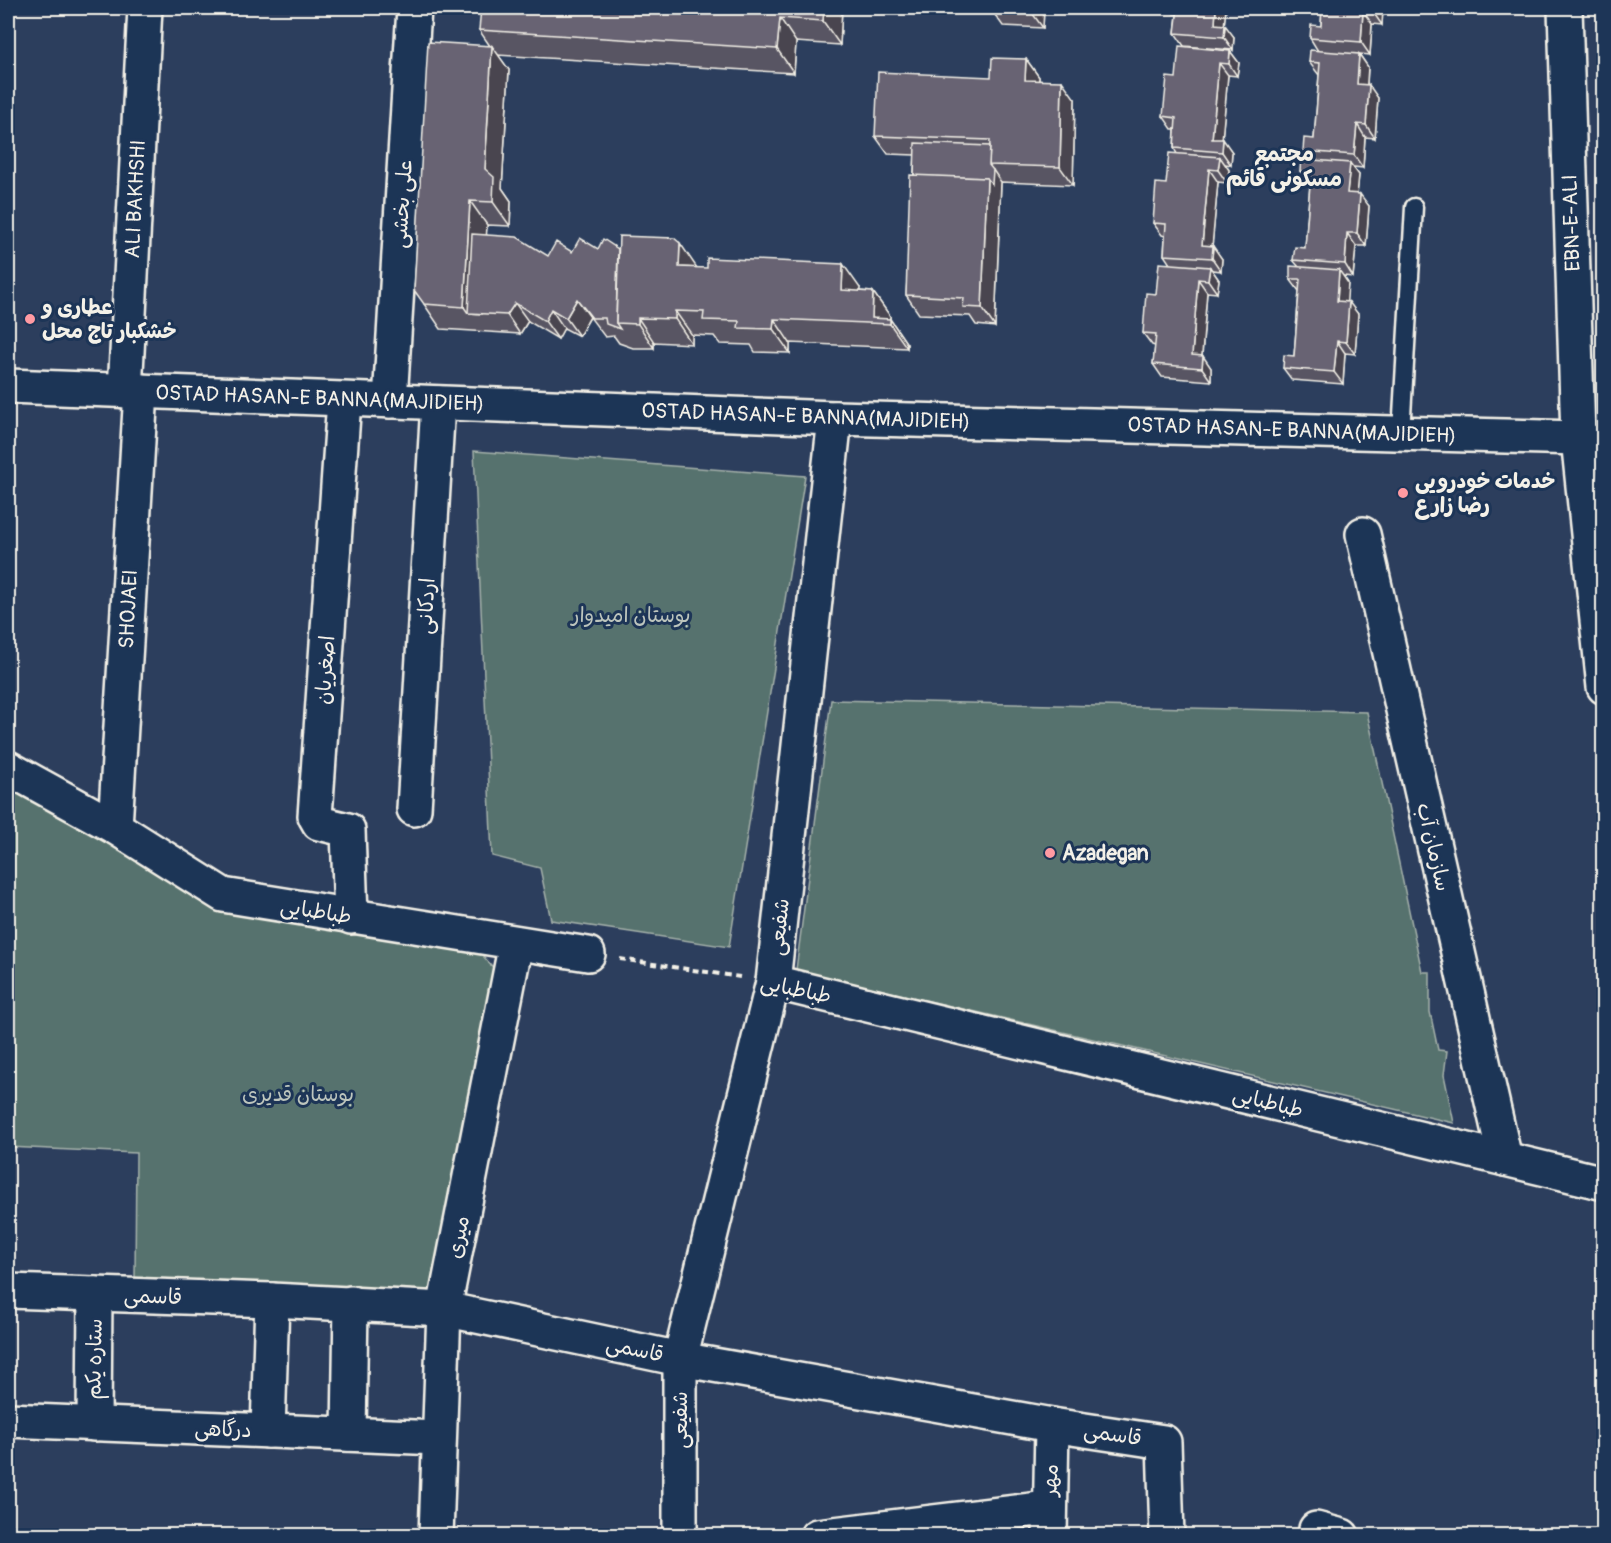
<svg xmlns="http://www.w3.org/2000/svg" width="1611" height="1543" font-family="Pangolin,'Playpen Sans Arabic',sans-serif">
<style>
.green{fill:#57726e;stroke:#a6b2ab;stroke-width:1.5}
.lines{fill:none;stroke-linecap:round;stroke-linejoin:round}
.lane-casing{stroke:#f4f1e8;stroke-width:21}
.street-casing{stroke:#f4f1e8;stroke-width:38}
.secondary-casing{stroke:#f4f1e8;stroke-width:38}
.path{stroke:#f4f1e8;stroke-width:4;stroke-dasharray:6 4.5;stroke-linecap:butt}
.lane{stroke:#1d3557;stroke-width:16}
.street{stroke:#1d3557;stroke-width:33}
.secondary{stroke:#1d3557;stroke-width:33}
.wall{fill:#595563;stroke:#f4f1e8;stroke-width:1.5}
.shaded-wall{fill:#484550;stroke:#f4f1e8;stroke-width:1.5}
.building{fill:#676373;stroke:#f4f1e8;stroke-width:1.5}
.poi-dot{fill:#ff9aa2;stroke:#1d3557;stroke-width:2}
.labels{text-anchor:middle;stroke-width:6;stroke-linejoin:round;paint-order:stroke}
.street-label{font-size:21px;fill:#f4f1e8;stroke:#1d3557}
.poi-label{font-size:21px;font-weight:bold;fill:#f4f1e8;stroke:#1d3557;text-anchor:start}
.park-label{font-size:21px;fill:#bdc5bd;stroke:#1d3557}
.neighbourhood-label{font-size:22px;font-weight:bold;fill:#f4f1e8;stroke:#1d3557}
</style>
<rect width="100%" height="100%" fill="#2c3e5d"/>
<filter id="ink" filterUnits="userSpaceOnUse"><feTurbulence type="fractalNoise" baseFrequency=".0167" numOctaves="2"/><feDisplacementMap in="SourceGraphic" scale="12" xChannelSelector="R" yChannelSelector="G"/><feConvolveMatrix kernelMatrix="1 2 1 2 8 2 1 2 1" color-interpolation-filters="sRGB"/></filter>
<g filter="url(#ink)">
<g class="green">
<path d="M474 451 805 476 729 947 551 920 540 868 492 856Z"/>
<path d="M831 700 1367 712 1422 972H1430V1012L1438 1050 1447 1051 1444 1075 1454 1123 796 970Z"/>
<path d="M8 782 225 908 477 949 497 972 431 1299 135 1280 136 1153 8 1147Z"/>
</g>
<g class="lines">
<g class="lane-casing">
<path id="lane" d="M1401 433 1414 207"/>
</g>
<g class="street-casing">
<g id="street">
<path d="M1565 8 1578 438 1604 687"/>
<path d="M125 391 145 8"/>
<path d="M344 400 315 816 319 823 348 830 351 917"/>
<path d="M390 401 414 8"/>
<path d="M1363 534 1505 1159"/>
<path d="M8 768 115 827 223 895 588 954"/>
<path d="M414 809 438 403"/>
<path d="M115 827 141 391"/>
<path d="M773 982 1604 1183"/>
<path d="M8 1291 272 1300 444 1309 680 1359 1052 1425 1164 1442 1167 1536"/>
<path d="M8 1420 439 1438"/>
<path d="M94 1424 95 1294"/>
<path d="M268 1431 272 1300"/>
<path d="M349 1434 351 1303"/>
<path d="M1316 1529 1342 1536"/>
<path d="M436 1536 444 1309 516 943"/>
<path d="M680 1536V1359L773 982 835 418"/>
<path d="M817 1536 1048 1508"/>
<path d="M1050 1536 1052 1425"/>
</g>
</g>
<g class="secondary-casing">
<path id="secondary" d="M8 386 835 418 1578 438 1604 446"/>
</g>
<path class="path" d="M620 959 740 977"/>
<use href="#lane" class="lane"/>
<use href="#street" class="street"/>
<use href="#secondary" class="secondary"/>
</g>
<g class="wall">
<path d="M842 8 840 45 796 42 794 73 498 55 509 70 502 188 511 201 510 226 487 225 486 235 548 256 598 249H618L697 268 860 288 859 291 873 292 890 316V319L907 344V348L790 343V353L755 352 751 345 720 344 714 336 692 335V344L654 342V348H633L619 343 614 336 605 337 590 317 579 336 564 328 558 339 528 321 520 334 441 329 424 304 490 46 479 30Z"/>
<path d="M990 8H1044L1043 28 1003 26Z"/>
<path d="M1169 8H1226L1224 25 1234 37 1233 50 1184 46 1175 33 1177 14H1174Z"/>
<path d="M1322 8H1383L1382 25 1372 24 1370 55 1359 54 1368 67 1367 85 1378 98 1375 138 1365 137 1363 168 1353 167 1359 175 1357 194 1369 206 1366 246H1356L1353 277 1343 276 1348 283 1346 301 1358 314 1355 354 1345 353 1343 384 1292 380 1283 368 1294 356 1299 291 1290 279 1299 267 1293 260 1305 248 1310 184 1300 171 1308 159 1303 151 1314 139 1319 75 1309 62 1318 51 1310 38 1321 26Z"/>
<path d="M1230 51 1239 63 1237 76 1228 75 1222 139 1232 152 1231 165 1225 164 1229 170 1227 183 1218 182 1212 246 1222 259 1221 271 1212 270 1219 280 1217 293 1207 292 1202 356 1211 368V381L1162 377 1153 364 1155 346 1152 345 1143 333 1156 294 1170 264 1164 255 1165 236 1162 235 1153 223 1177 154 1174 148 1175 129H1172L1163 116 1176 78Z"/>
<path d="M1026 59 1039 77V80L1075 99 1073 185 1001 182 995 327 976 325 970 316 919 314 906 295 915 155 888 154 875 136Z"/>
</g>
<g class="shaded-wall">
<path d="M824 8H842L840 45 823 21Z"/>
<path d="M1030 8H1044L1043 28 1030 10Z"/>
<path d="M1216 8H1226L1223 36 1215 24Z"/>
<path d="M1374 8H1383L1382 25 1373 12Z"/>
<path d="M1363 11 1372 24 1370 55 1361 42Z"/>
<path d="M780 18 796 42 794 73 777 49Z"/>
<path d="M1225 25 1234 37 1233 50 1224 37Z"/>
<path d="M492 46 509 70 502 188 511 201 510 226 493 202 485 169Z"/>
<path d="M1230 51 1239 63 1237 76 1229 64Z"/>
<path d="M1359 54 1368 67 1366 97 1357 84Z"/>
<path d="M1026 59 1039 77 1038 98 1025 80Z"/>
<path d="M1219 63 1228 75 1221 151 1212 139Z"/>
<path d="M1062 81 1075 99 1073 185 1060 167Z"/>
<path d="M1369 85 1378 98 1375 138 1366 125Z"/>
<path d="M1357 124 1365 137 1363 168 1354 155Z"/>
<path d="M1223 139 1232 152 1231 165 1222 152Z"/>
<path d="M1220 157 1229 170 1227 183 1218 170Z"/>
<path d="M1350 163 1359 175 1356 206 1347 193Z"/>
<path d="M1209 169 1218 182 1211 258 1202 245Z"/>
<path d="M993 170 1001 182 995 327 982 308 987 178Z"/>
<path d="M1360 194 1369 206 1366 246 1357 233Z"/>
<path d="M470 201 487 225 482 314 468 313 464 307Z"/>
<path d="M1347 233 1356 246 1353 277 1345 264Z"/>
<path d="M680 243 697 268 679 267Z"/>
<path d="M1213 246 1222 259 1221 271 1212 258Z"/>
<path d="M843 264 860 288 858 314 842 290Z"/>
<path d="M1210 267 1219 280 1217 293 1208 280Z"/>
<path d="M1339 270 1348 283 1346 313 1337 301Z"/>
<path d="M1198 279 1207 292 1201 367 1192 355Z"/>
<path d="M873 292 890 316V324L872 318Z"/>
<path d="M577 299 590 317 579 336 566 318Z"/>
<path d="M1349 302 1358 314 1355 354 1346 342Z"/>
<path d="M515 303 528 321 520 334 507 315Z"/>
<path d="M551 309 564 328 558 339 545 321Z"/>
<path d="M675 311 692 335V344L675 319Z"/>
<path d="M638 318 654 342V348L638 324Z"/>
<path d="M774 319 790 343V353L773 329Z"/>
<path d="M890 319 907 344V348L890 324Z"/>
<path d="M1337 341 1345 353 1343 384 1334 372Z"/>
<path d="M1203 356 1211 368V381L1202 368Z"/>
</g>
<g class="building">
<path d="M481 8H824L823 21 780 18 777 49 479 30Z"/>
<path d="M993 8H1030V10Z"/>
<path d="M1178 8H1216L1215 24 1225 25 1224 37 1175 33Z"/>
<path d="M1322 8H1374L1373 12 1363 11 1361 42 1310 38 1311 25 1321 26Z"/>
<path d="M428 42 492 46 485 169 494 177 493 202 470 201 464 307 424 304 414 290Z"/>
<path d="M1179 46 1230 51 1229 64 1219 63 1212 139H1223L1222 152 1174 148 1176 118 1163 116 1167 77 1176 78Z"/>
<path d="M1310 50 1359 54 1357 84 1369 85 1366 125 1357 124 1354 155 1303 151 1304 138 1314 139 1320 63 1309 62Z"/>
<path d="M992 58 1026 59 1025 80 1062 81 1060 167 989 165 990 140 875 136 878 72 991 77Z"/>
<path d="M915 143 990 146 989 165 993 170 992 184 987 178 914 176Z"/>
<path d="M1169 153 1220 157 1218 170 1209 169 1202 245 1213 246 1212 258 1164 255 1166 224 1153 223 1156 183 1166 184Z"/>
<path d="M1301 159 1350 163 1347 193 1360 194 1357 233H1347L1345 264 1293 260 1295 247 1305 248 1311 172 1300 171Z"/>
<path d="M910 175 987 178 982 308 963 307 964 298 906 295Z"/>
<path d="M472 234 517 237 548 256 556 242 572 252 580 238 598 249 603 239 618 249 616 323 620 329 606 324 605 318H592L577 299 566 318 551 309 545 321 515 303 507 315 468 313Z"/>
<path d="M619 236 674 238 680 243 679 267 707 268V258L843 264 842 290 873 292 872 318 890 319V324L774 319 773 329 738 328 739 321 703 320 704 312 675 311V319L638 318V324L616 323Z"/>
<path d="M1159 263 1210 267 1208 280 1198 279 1192 355 1203 356 1202 368 1153 364 1156 334 1143 333 1146 293 1156 294Z"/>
<path d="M1290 266 1339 270 1337 301 1349 302 1346 342 1337 341 1334 372 1283 368 1284 355 1294 356 1300 279H1290Z"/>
</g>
</g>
<g class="poi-dot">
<circle cx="30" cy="319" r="6"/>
<circle cx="1403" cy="493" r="6"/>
<circle cx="1050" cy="853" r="6"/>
</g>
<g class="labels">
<g class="street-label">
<text transform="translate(135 199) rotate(-87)" y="7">ALI BAKHSHI</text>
<text transform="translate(402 204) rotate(-86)" y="7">علی بخشی</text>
<text transform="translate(1571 223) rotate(-92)" y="7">EBN-E-ALI</text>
<text transform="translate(320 398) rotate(2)" y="7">OSTAD HASAN-E BANNA(MAJIDIEH)</text>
<text transform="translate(806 416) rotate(2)" y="7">OSTAD HASAN-E BANNA(MAJIDIEH)</text>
<text transform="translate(1292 430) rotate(2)" y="7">OSTAD HASAN-E BANNA(MAJIDIEH)</text>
<text transform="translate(426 606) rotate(-87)" y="7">اردکانی</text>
<text transform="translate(128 609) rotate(-87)" y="7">SHOJAEI</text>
<text transform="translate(325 670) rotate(-86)" y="7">اصغریان</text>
<text transform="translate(1434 847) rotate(77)" y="7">سازمان آب</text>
<text transform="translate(316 911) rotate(9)" y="7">طباطبایی</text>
<text transform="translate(779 927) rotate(-84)" y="7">شفیعی</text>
<text transform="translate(796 989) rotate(12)" y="7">طباطبایی</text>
<text transform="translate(1268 1102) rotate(14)" y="7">طباطبایی</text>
<text transform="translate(458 1237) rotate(-79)" y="7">میری</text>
<text transform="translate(153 1296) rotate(2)" y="7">قاسمی</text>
<text transform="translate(635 1349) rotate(12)" y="7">قاسمی</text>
<text transform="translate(94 1359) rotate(-89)" y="7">ستاره یکم</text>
<text transform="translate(680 1420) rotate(-90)" y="7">شفیعی</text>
<text transform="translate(223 1429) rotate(2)" y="7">درگاهی</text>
<text transform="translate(1113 1434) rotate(9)" y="7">قاسمی</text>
<text transform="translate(1050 1480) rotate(-87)" y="7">مهر</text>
</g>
<g class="poi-label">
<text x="42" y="314">عطاری و<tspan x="42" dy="24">خشکبار تاج محل</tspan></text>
<text x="1415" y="488">خدمات خودرویی<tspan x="1415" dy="24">رضا زارع</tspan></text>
<text x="1062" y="860">Azadegan</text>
</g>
<g class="park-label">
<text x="631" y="622">بوستان امیدوار</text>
<text x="298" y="1101">بوستان قدیری</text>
</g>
<g class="neighbourhood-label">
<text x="1284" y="161">مجتمع<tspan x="1284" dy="25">مسکونی قائم</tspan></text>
</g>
</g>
<rect width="1611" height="1543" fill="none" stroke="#1d3557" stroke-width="30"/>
<rect x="15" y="15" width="1581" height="1513" fill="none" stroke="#f4f1e8" stroke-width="2" filter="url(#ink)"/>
</svg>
